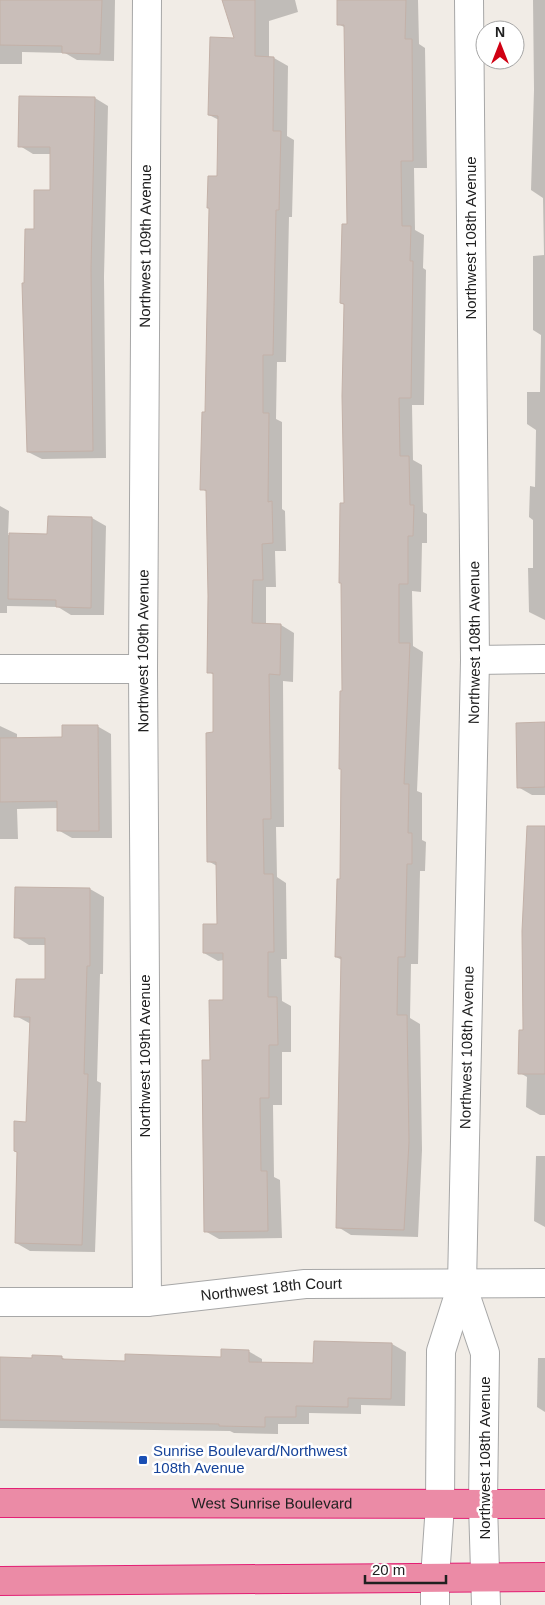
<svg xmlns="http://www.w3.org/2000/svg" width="545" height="1605" font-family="Helvetica,sans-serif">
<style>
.shadow{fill:#0003}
.building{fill:#c9beb9;stroke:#c3b1a8}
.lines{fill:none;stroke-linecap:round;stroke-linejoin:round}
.minor-casing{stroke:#a7a7a7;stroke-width:30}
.highway-casing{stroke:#e31f74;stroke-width:30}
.minor{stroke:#fff;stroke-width:28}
.highway{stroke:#eb8ba6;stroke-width:28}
.transit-dot{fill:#1a4fb4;stroke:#fff;stroke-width:2}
.labels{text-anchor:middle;stroke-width:5;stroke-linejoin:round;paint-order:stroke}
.street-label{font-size:15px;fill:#202020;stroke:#fff}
.transit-label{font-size:15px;fill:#164399;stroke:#fff;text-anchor:start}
</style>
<rect width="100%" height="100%" fill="#f1ece6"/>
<g class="shadow">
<path d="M0 0H115L114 61 77 60 65 53 22 52V64H0Z"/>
<path d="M223 0H295L298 12 269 21V58H274L288 66 287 136 294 140 292 217H289L286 362H277L276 419 282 422V509L285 511 286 551H275L276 587H266V624L281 625 294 633 293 682 283 681 284 827H276L277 877 286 883 287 959H281L282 1001 291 1006V1052H282V1105H273L274 1177 280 1180 282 1238 219 1239 205 1231 211 1061 224 1001V960L218 961 204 953 218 925 217 866 208 861 215 734 214 675 209 672 210 596 207 492 202 489 206 413 211 209 208 208 218 178 219 120 209 115 236 39Z"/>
<path d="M338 0H418L419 44 425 48 427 168H414L415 230 424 235 423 268 426 270 424 405H412L413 460 422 465 423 512 427 514V543H422L421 592 412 591 413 646 423 652 417 791 422 793V840L426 842 425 871H420L418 964H411L410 1018 420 1024 422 1150 418 1237 351 1235 338 1227 342 960 336 957 341 880 346 505 345 305 341 303 348 226 346 28 338 24Z"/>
<path d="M533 0H545V620L529 612 528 568H533V520L529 517 530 486 535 487 536 430 527 424V392H540L541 335 533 330V256L544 255 543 198 531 190 534 90Z"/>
<path d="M95 98 108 106 104 277 106 458 42 459 28 452 25 284 35 230 51 191V154H33L20 146Z"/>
<path d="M0 506 9 511 8 535H49V518H92L106 526 104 615H71L58 607 7 606V613H0Z"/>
<path d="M545 724V795H532L518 787Z"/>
<path d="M0 726 17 734V739H64L97 726 111 734 112 838H72L58 830V808L17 809 18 839H0Z"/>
<path d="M545 835V1115H540L526 1107 527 1077 520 1073Z"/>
<path d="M16 888 90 889 104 897 103 974H100L97 1081 101 1083 95 1252 30 1251 16 1243 27 1123 31 1024 16 1016 46 981V945H29L16 937Z"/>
<path d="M536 1156H545V1227L534 1221Z"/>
<path d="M315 1343 392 1344 406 1352 405 1406 361 1405V1414L309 1413V1424H278V1434L234 1433 230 1431 0 1428V1372L61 1357 66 1360 127 1362 222 1358 248 1351 262 1359V1364L314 1365Z"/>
<path d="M538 1358H545V1412L537 1407Z"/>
</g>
<g class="building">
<path d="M0 0H102L100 54 62 53V46L0 45Z"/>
<path d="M222 0H255V56L274 57 273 131H281L279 210H276L273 355H263V413H269L268 502 272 501 273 543 262 544 263 580H253L252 623 281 624 280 675 269 674 271 819H263L264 874H273L274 952H268V997H277L278 1045H269V1098H260L261 1171H267L268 1231 204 1232 202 1060H210L209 1000H223V953H203V924H217L216 862H207L206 733 213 732V673H207L208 596 206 490H200L202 412H205L209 208H207L208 176H217L218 116 208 115 210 37 234 38Z"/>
<path d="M337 0H406L405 39H412L413 161H401L402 226H411L410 261H413L411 398H399L400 456H409L410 505H414L413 536H408V584H399V643H410L404 784H409L408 833H412V864H407L405 957H398L397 1015H407L409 1142 404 1230 336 1228 341 957H335L337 879H340L341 769H339L340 691H342L341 583H339L340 503H344L342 396 344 304 340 303 342 224H347L344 25H337Z"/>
<path d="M19 96 95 97 91 269 93 451 27 452 22 283H24L25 229H34V190H50V147H18Z"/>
<path d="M48 516 92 517 91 608 56 607V600L8 599 9 533 47 534Z"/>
<path d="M545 722V787L517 788 516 723Z"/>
<path d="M62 725H98L99 831H57V801L0 802V738L62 737Z"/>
<path d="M527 826H545V1074H518L519 1030H523L522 931Z"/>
<path d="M15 887 90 888V966H87L84 1074H88L82 1245 15 1243 17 1152 14 1151V1121L26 1122 30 1017H14L16 979H45V938H14Z"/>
<path d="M314 1341 392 1343 391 1399 348 1398V1407L296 1406V1417H265V1427L219 1426V1424L0 1420V1357L32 1358V1355L62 1356V1359L125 1361V1354L221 1357V1349L249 1350V1362L313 1363Z"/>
</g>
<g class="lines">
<g class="minor-casing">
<g id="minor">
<path d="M475 660 545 659"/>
<path d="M0 669H143"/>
<path d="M462 1285 485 1353 483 1504 486 1605"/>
<path id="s1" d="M0 1302H147L305 1284 545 1283"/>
<path id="s2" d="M147 1302 143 669 147 0"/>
<path id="s3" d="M435 1605V1578L440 1505 441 1351 462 1285 475 660 469 0"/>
</g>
</g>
<g class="highway-casing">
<g id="highway">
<path id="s4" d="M0 1503 545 1504"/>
<path d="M0 1581 545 1577"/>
</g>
</g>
<use href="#minor" class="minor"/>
<use href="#highway" class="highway"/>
</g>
<rect class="transit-dot" x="138" y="1455" width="10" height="10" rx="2.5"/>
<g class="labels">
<g class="street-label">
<text transform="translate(471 238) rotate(-90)" y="5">Northwest 108th Avenue</text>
<text dy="5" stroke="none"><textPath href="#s2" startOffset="1056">Northwest 109th Avenue</textPath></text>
<text dy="5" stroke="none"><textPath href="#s3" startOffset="966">Northwest 108th Avenue</textPath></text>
<text dy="5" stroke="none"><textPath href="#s2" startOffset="651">Northwest 109th Avenue</textPath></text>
<text dy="5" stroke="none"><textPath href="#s3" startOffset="561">Northwest 108th Avenue</textPath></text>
<text transform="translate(145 1056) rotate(-90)" y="5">Northwest 109th Avenue</text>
<text dy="5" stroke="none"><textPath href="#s1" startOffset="272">Northwest 18th Court</textPath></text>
<text transform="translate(485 1458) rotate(-90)" y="5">Northwest 108th Avenue</text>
<text dy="5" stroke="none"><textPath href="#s4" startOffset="272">West Sunrise Boulevard</textPath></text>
</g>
<g class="transit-label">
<text x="153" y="1456">Sunrise Boulevard/Northwest<tspan x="153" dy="17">108th Avenue</tspan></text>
</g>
</g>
<g transform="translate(500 45)"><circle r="24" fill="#ffffff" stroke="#a6a6a6"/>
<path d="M0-4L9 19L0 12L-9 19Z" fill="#d00013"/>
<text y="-8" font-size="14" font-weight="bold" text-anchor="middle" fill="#202020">N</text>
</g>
<path d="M365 1575v8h81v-8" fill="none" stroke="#202020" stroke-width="2.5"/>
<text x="372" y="1575" font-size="15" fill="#202020" stroke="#ffffff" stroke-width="4" paint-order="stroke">20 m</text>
</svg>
